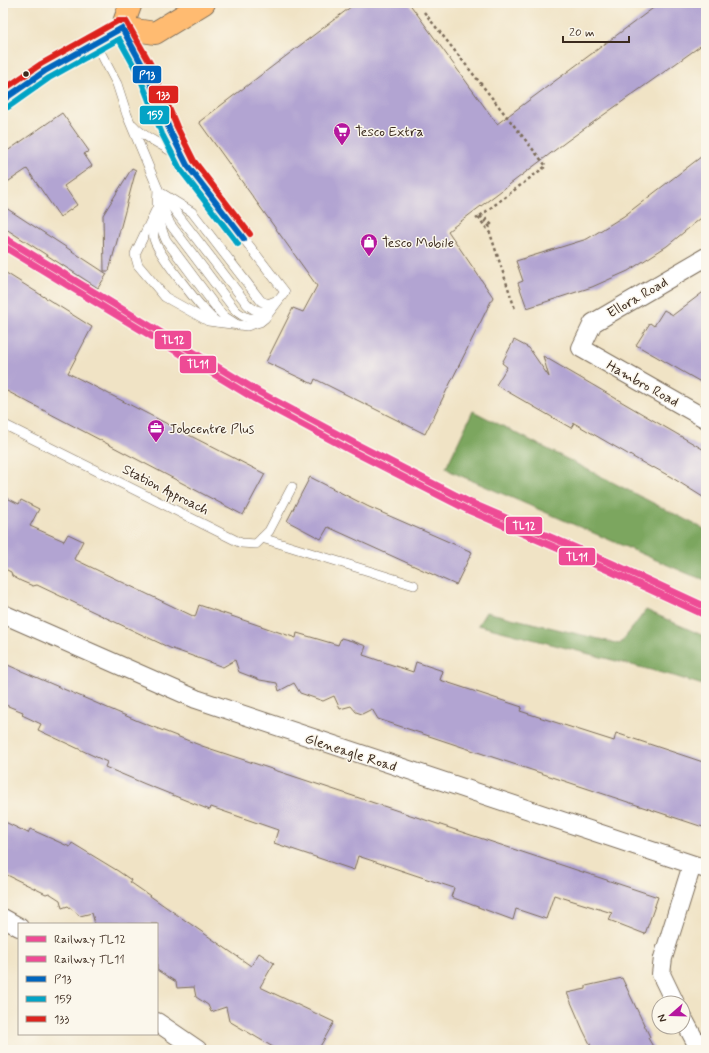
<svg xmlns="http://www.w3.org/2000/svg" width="709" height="1053" font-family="Mynerve,sans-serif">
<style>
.forest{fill:#7ca65e;stroke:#5c683e}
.building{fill:#b2a4d2}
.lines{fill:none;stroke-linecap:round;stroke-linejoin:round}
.lane-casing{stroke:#7a6b58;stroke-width:10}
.street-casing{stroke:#7a6b58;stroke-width:20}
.highway-casing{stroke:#7a6b58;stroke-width:24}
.path{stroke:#7a6b58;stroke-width:2.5;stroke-dasharray:3 3;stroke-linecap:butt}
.lane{stroke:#fff;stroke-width:9}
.street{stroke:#fff;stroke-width:18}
.highway{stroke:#ffbb71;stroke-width:22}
.bus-1-casing{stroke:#fbf7ec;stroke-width:9}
.bus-2-casing{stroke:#fbf7ec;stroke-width:9}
.bus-3-casing{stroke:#fbf7ec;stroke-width:9}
.bus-1{stroke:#0065bd;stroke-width:6}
.bus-2{stroke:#03a3c5;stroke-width:6}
.bus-3{stroke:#dc241f;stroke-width:6}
.rail-1-casing{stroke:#fbf7ec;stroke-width:10}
.rail-2-casing{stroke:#fbf7ec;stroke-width:10}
.rail-1{stroke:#ee4b95;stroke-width:7}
.rail-2{stroke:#ee4b95;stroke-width:7}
.bus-dot{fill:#3b2a1e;stroke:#fbf7ec;stroke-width:1.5}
.labels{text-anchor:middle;stroke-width:3;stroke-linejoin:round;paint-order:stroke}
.poi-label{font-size:14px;fill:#3b2a1e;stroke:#fbf7ec;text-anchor:start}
.street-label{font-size:14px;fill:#3b2a1e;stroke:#fbf7ec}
.line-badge{stroke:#fbf7ec;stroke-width:1.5}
.badge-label{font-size:11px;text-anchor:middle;font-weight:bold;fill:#fff}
</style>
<rect width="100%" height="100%" fill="#fbf7ec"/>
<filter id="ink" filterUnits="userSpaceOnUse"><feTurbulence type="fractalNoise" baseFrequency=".025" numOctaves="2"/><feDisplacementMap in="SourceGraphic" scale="8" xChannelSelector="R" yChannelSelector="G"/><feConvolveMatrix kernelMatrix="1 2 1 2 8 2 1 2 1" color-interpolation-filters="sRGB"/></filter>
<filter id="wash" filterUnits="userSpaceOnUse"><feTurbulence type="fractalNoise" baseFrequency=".012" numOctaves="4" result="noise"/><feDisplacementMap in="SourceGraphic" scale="16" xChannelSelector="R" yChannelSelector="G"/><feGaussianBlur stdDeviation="0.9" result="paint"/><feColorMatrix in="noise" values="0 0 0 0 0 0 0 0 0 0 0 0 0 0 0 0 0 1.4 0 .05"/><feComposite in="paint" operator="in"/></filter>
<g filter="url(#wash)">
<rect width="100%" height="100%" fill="#f0e3c5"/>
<g class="forest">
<path d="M473 411 706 530V580L691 575 452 472 446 468Z"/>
<path d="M646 610 706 637V686L674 676 478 625 486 612 620 644Z"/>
</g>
<g id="blocks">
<g class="building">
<path d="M356 3H409L497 124 660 3H706V42L567 141 448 231 493 297 425 434 315 379 313 384 266 362 293 308 303 312 317 286 199 122Z"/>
<path d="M62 113 89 151 84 154 92 166 64 186 77 205 60 217 27 169 3 185V154Z"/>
<path d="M706 153V214L667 246 628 271 592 287 527 308 518 283 523 281 516 261 587 239 624 216Z"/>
<path d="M132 168 136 170 109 271H104L103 215Z"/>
<path d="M3 206 107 274 98 288 3 227Z"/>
<path d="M3 271 92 327 68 373 265 474 243 515 3 389Z"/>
<path d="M706 290V385L636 345 650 323 654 326 664 310 673 315Z"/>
<path d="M514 340 529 348 549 377 543 356 706 451V499L671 477 653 467 652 468 574 423 571 428 496 385 507 367 502 363Z"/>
<path d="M310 477 369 507 472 552 456 585 328 527 321 539 287 521Z"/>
<path d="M3 496 19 504 21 500 39 509 30 526 64 541 68 534 83 541 74 559 195 617 199 605 296 638 297 633 338 645 341 638 352 641 366 646 363 655 413 672 416 662 443 671 440 680 522 707 520 711 614 741 616 733 706 763V828L378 719 372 709 362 714 356 712 351 706 340 709 334 696 323 701 300 693 294 683 279 691 277 683 260 680 239 672 235 660 223 667 170 648 37 585 33 586 21 581 12 576 11 572 3 568Z"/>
<path d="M3 663 138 721 202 746 658 897 645 934 609 920 612 913 554 895 546 919 516 909 513 920 451 897 454 888 358 856 354 870 274 843 278 830 211 807 210 810 145 784 105 767 107 762 38 730 41 724 22 715 23 712 3 704Z"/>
<path d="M3 821 28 833 30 829 70 847 72 843 118 871 131 880 130 882 251 966 259 953 274 963 260 987 334 1022 318 1050H278L229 1021 226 1007 211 1012 208 1005 196 997 194 987 177 988 176 982 157 970V924H95L92 913 80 916 68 906 62 908 60 900 49 893 46 894 3 873Z"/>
<path d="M622 978 650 1037 648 1038 655 1050H593L583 1030 567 993 586 989V986Z"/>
</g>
</g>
</g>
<g filter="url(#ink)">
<use href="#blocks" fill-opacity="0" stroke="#7a6b58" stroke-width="1"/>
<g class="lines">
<g class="lane-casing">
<g id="lane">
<path d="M123 29 145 71 172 140 187 165 285 292 265 318 260 322 247 326 208 321 165 297 138 265 135 254 157 208 158 189"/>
<path d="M96 44 117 84 127 115 158 189 161 202 159 217 163 233 166 240 219 311 225 317 236 324"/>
<path d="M133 125C145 140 166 144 179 158"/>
<path d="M161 193 247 304C254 311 263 314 272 307"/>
<path d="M163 194 192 212 261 301 268 304 278 300"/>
<path d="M162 205 170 224 235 310C244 318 251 320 262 317"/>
<path d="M158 216C156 224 152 231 154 239 158 254 205 314 217 322"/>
<path d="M3 424 241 543 256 544 269 531 292 487"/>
<path d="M262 538 414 585"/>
</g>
</g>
<g class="street-casing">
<g id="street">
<path d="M706 257 593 323 581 348 706 419"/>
<path d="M3 614 196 699 706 869"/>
<path d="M3 918 19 927"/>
<path d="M675 1003 661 974 663 958 692 865"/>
<path d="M683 1018 700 1050"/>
<path d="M157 1022 198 1050"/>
</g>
</g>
<g class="highway-casing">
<g id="highway">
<path d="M122 28 131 3"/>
<path d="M3 100 45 71 122 28 155 33 204 3"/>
</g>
</g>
<g class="path">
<path d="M424 12 546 166 476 219"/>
<path d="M480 216 490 227 492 225 483 216"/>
<path d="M478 217 490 233 515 309"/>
</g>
<use href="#lane" class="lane"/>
<use href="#street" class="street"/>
<use href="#highway" class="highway"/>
<g class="bus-1-casing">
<path id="bus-1" d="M3 100 45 71 122 28 146 72 170 131 187 165 244 239"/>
</g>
<g class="bus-2-casing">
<path id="bus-2" d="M8 107 49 78 119 39 139 75 162 134 180 169 238 244"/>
</g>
<g class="bus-3-casing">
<path id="bus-3" d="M3 90 41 64 118 21H126L150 63 177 127 194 161 250 234"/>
</g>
<use href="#bus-1" class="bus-1"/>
<use href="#bus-2" class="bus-2"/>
<use href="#bus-3" class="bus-3"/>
<g class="rail-1-casing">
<path id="rail-1" d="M3 237 259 392 356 444 471 503 611 563 706 607"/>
</g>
<g class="rail-2-casing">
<path id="rail-2" d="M3 246 255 399 352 451 468 510 608 570 703 614"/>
</g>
<use href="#rail-1" class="rail-1"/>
<use href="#rail-2" class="rail-2"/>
</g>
</g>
<defs>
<g id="supermarket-pin" transform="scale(0.9)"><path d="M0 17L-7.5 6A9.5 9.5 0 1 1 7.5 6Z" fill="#b5179e" stroke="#fbf7ec"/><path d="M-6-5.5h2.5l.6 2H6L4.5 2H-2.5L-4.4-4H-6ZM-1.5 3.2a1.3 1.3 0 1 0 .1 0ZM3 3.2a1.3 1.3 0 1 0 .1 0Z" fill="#fff"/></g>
<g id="shop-pin" transform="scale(0.9)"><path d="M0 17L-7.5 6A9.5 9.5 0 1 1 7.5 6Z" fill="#b5179e" stroke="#fbf7ec"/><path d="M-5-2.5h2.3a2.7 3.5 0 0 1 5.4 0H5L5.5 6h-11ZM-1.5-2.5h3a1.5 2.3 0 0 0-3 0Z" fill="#fff"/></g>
<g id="office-pin" transform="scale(0.9)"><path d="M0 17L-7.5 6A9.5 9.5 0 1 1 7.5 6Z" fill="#b5179e" stroke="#fbf7ec"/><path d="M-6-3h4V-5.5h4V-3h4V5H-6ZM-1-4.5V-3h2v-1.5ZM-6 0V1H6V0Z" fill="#fff"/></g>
</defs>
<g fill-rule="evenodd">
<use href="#supermarket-pin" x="342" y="131"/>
<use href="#shop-pin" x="369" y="242"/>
<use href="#office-pin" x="156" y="428"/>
</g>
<circle class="bus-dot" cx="26" cy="74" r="3.5"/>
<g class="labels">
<g class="poi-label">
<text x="355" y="136">Tesco Extra</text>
<text x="382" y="247">Tesco Mobile</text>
<text x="169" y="433">Jobcentre Plus</text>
</g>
<g class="street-label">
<text transform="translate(637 297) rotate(-30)" y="5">Ellora Road</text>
<text transform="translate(643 383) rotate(29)" y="5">Hambro Road</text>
<text transform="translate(166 489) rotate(27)" y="5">Station Approach</text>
<text transform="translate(351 752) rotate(18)" y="5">Gleneagle Road</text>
</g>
</g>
<g class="line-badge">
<rect x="132" y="65" width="30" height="19" rx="4" fill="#0065bd"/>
<rect x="148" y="85" width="31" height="19" rx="4" fill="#dc241f"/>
<rect x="139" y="105" width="31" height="20" rx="4" fill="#03a3c5"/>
<rect x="154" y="330" width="38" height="20" rx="4" fill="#ee4b95"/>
<rect x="179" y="355" width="38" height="19" rx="4" fill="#ee4b95"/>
<rect x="505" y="516" width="38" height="19" rx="4" fill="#ee4b95"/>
<rect x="558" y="547" width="38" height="19" rx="4" fill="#ee4b95"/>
</g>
<g class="badge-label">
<text x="147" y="79">P13</text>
<text x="163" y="99">133</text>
<text x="155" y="119">159</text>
<text x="173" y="344">TL12</text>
<text x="198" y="368">TL11</text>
<text x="524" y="530">TL12</text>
<text x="577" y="561">TL11</text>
</g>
<rect width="709" height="1053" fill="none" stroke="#fbf7ec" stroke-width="16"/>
<rect x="18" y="923" width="140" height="112" fill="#fbf7ec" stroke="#aea59a"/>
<rect x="26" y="936" width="20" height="6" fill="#ee4b95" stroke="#aea59a"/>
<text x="54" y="943" font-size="12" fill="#3b2a1e">Railway TL12</text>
<rect x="26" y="956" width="20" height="6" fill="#ee4b95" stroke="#aea59a"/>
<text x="54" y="963" font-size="12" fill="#3b2a1e">Railway TL11</text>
<rect x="26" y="976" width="20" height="6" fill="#0065bd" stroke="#aea59a"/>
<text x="54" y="983" font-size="12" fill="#3b2a1e">P13</text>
<rect x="26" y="996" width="20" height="6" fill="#03a3c5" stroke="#aea59a"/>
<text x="54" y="1003" font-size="12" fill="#3b2a1e">159</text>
<rect x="26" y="1016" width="20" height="6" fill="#dc241f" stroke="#aea59a"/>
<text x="54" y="1023" font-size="12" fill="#3b2a1e">133</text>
<g transform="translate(671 1015) rotate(250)"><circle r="19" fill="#fbf7ec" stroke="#aea59a"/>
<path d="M0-3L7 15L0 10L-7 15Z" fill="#b5179e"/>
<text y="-6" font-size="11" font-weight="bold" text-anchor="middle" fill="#3b2a1e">N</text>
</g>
<path d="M563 36v6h66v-6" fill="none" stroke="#3b2a1e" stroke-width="2"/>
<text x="569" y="36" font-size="12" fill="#3b2a1e" stroke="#fbf7ec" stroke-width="3" paint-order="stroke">20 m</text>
</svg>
